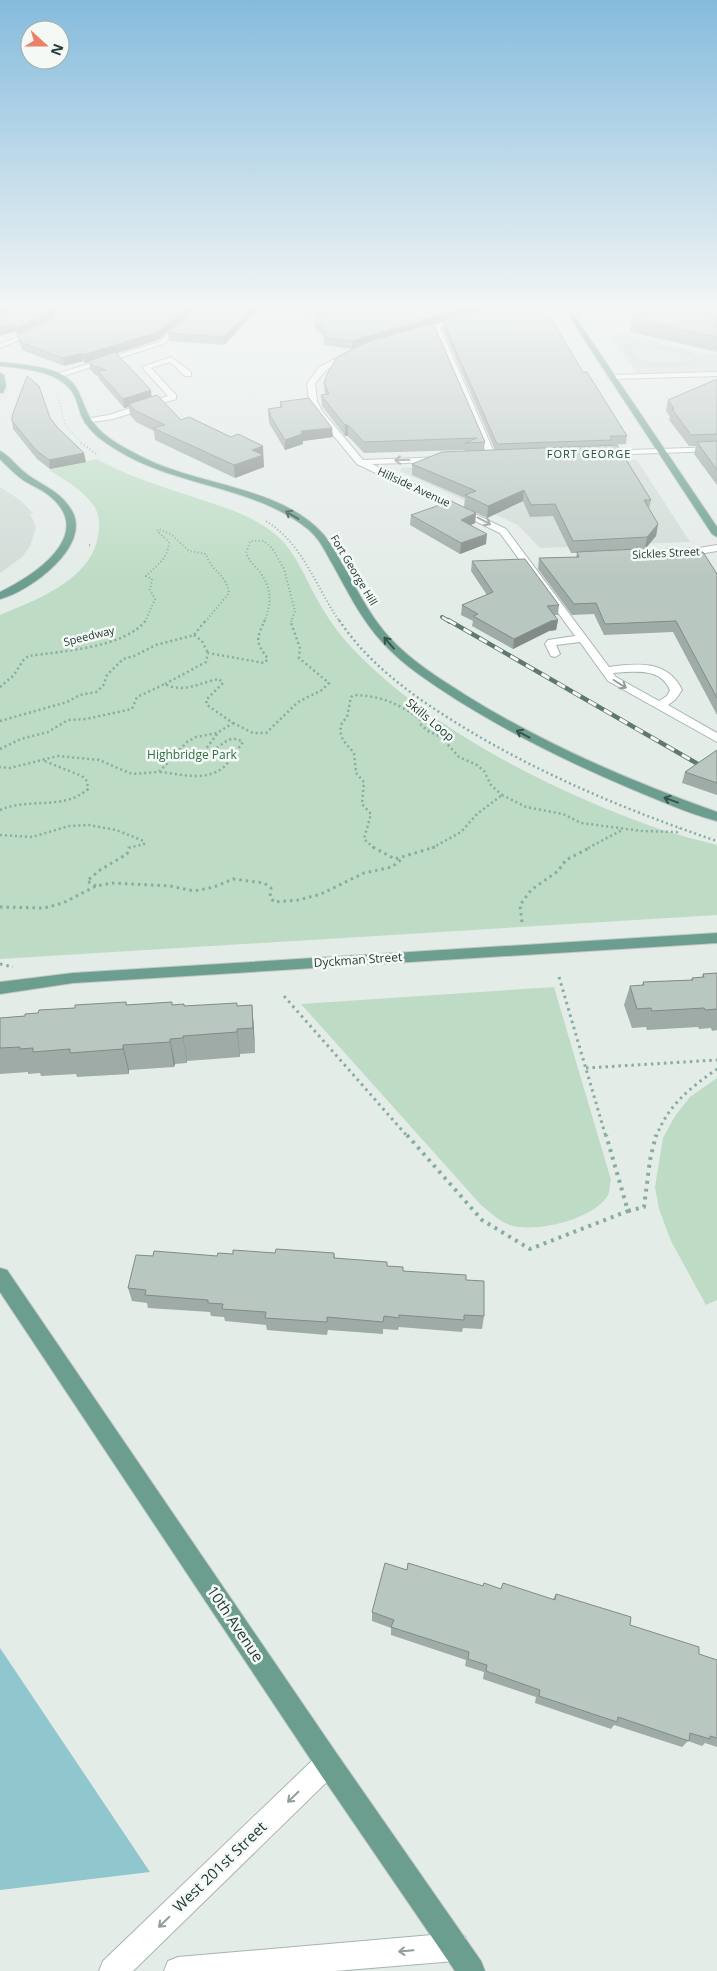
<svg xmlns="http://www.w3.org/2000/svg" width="717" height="1971" font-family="'Open Sans',sans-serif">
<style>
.built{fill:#d2dcd7}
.green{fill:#bedcc5;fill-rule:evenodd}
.water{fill:#90c6cd}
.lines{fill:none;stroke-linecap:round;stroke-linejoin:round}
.minor-casing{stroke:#a7b4af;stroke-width:2}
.major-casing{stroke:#c2c8c6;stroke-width:2}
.path-far4{stroke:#86ada0;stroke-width:1;stroke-dasharray:1 2;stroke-linecap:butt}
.path-far3{stroke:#86ada0;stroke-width:2;stroke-dasharray:1 2.5;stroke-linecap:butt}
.path-far2{stroke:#86ada0;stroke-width:2.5;stroke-dasharray:2 3;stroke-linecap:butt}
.path-far1{stroke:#86ada0;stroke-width:3;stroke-dasharray:2.5 4;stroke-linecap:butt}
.path{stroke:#86ada0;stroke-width:4;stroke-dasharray:3 5;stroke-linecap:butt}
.minor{fill:#fff;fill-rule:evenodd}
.major{fill:#6c9e8f;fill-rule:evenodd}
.rail-far1-casing{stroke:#5f7870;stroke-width:4}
.rail-casing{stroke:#5f7870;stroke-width:4.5}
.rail-far1{stroke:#f4f9f6;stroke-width:2.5;stroke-dasharray:7;stroke-linecap:butt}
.rail{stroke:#f4f9f6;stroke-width:3;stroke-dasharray:9;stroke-linecap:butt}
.wall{fill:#9faba6;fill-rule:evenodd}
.shaded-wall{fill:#828b87}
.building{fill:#b9c7c1;stroke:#828b87}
.oneway{stroke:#929e9a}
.oneway2{stroke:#36544c}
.labels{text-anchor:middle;stroke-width:5;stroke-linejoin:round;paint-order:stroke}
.far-neighbourhood-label{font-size:11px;letter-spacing:1px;fill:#224d41;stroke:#f4f9f6}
.far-street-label{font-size:11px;fill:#243c35;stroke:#f4f9f6}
.street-label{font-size:12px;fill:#243c35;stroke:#f4f9f6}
.park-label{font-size:12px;fill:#317047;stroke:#f4f9f6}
.near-street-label{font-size:15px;fill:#243c35;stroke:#f4f9f6}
</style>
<rect width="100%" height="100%" fill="#e4ece8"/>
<g class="built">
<path d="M609 335H626L712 355 717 353V371L637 374Z"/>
<path d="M637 460 690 542 540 548 518 525 400 471 402 468Z"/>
<path d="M0 487 20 500 33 513 30 514 36 527 30 546 22 557 0 573Z"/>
</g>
<g class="green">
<path d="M640 342 693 354 699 360C690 368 650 367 638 364L632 361 623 348 626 344ZM637 344 686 354 692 357 693 360 684 363H641L637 361 628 348Z"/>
<path d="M97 459C129 477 164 487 199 499 224 507 250 515 271 531 294 547 304 576 317 599 327 617 338 633 352 648 430 730 553 791 659 829 678 835 698 840 717 845V915L0 959V615C36 600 91 580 98 536 100 526 100 515 94 506 83 490 65 480 49 470Z"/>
<path d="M554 987 611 1180C610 1184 610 1191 608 1195 594 1219 540 1232 513 1226 501 1223 491 1213 481 1205L301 1004Z"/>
<path d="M717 1078V1300L706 1305 671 1241 659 1209 655 1187 663 1138 675 1116 690 1097Z"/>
</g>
<path class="water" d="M0 1648 150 1872 0 1890Z"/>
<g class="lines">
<g class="minor-casing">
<g id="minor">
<path d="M204 304H210L163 344 60 377 53 375 159 342Z"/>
<path d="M459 317 464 318 440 327 496 457 492 460 488 457 434 329 416 334 413 332Z"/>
<path d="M36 330 41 331 0 348V344Z"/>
<path d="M349 352 355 353 325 371 315 384 317 401 322 411 363 460 444 457 445 459 441 462 372 464 506 529 609 667C637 663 668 660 682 690L675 700 668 705 717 733V742L608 681 580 642 556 645 560 654 555 657 551 656 545 644 548 640 575 636 500 533 357 464 314 412 309 401 307 384 319 367ZM625 672C644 671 662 671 670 690L667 696 659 701 616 677 613 673Z"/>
<path d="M171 357 191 372V376H185L170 362 151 368 176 395V399L113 419 85 423V419L109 415 168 396 142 367Z"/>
<path d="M717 372V376L612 379 608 377 612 375Z"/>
<path d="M717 447V451L602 455 598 453 602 451Z"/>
<path d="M717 545V551L699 554 619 558 614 555 619 552 699 548Z"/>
<path d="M328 1751 337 1754 340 1763 337 1772 133 1971H99L103 1961 319 1754Z"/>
<path d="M455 1933 465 1937 469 1947 465 1957 455 1961 335 1971H164L168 1961 178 1957Z"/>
</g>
</g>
<g class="major-casing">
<g id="major">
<path d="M564 304H570L578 321 717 527V537L712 534 572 321Z"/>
<path d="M635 304H645L676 311 673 313Z"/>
<path d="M0 362C19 364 42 366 59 373 83 384 80 405 93 422 104 438 125 448 142 457 198 486 281 486 324 535 348 568 362 607 389 637 411 661 440 679 467 696 546 745 630 781 717 812V821C689 814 661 801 634 790 572 764 513 735 457 700 431 683 404 666 383 643 362 621 348 592 333 565 326 553 320 539 308 529 253 485 176 487 117 450 104 442 89 432 82 417 78 408 77 397 70 389 54 370 23 369 0 366Z"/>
<path d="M0 373 4 375 6 386 3 393H0Z"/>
<path d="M0 451C8 454 19 469 28 475 45 487 61 492 72 511 92 546 29 592 0 599V592C32 577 95 536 52 498 44 490 32 486 23 480 15 474 7 466 0 459Z"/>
<path d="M717 933V943L73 983 0 994V982L73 973Z"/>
<path d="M0 1268 7 1270 337 1754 481 1961 485 1971H455L319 1772 0 1292Z"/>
</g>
</g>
<g class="path-far4">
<path d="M714 304H717"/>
<path d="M57 394 65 424 82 444"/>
</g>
<g class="path-far3">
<path d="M81 443 98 455"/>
<path d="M266 521C304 545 315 586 340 622"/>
<path d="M89 545 92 546"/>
<path d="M145 622 155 599 150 590 152 579 146 576C157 565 168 559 169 542L157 531 159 529 172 535 189 551 206 554C211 572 226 573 229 593L205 622"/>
<path d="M264 622C272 604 272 589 260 572 255 566 249 561 246 553L250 541H264L272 548 284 569 295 611 291 622"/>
</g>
<g class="path-far2">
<path d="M339 620C373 671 426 705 478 736 554 780 634 813 717 841"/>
<path d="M194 635 202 641 208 653"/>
<path d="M165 684 206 662 208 653 264 663 268 659C255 641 256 640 265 620"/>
<path d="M0 687 14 675 24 659 29 656C61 651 125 648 146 620"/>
<path d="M0 721 67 702 80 695 96 692 103 686 107 675 123 659 134 656 156 645 194 635 206 620"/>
<path d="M233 723 253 733H266L298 702 322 690 329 683 299 658 300 648 291 623 292 620"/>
<path d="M0 749 21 739 48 732 68 720 86 719 132 709 137 697 165 684C183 694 201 682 219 679L223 683 206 700 207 705 233 723 217 733 196 737 187 742 159 772 132 774 99 760 58 756 10 768 0 767"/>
<path d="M160 772C181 774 206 782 224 767 231 760 237 750 243 742 227 732 221 750 206 753L205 750 217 734"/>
<path d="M502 795 526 807 563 814 581 823 642 831 677 832 679 828"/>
<path d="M0 810C30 797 63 811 88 789L87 781 82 776 42 760"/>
<path d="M0 835 32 837 69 826 89 825 116 830 144 841V844L128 848"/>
<path d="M374 848 364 839 371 814 362 804 364 782 356 773 354 753 343 740 340 731 342 723 347 717 351 697 354 695C382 696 397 703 420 719L421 725 428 731 441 737 459 757 477 765 484 771 491 785 502 795"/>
<path d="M432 848 461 832 477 814 502 795"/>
<path d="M588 848 622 830"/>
</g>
<g class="path-far1">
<path d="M373 847 395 859 435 847"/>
<path d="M96 886 87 881 100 870 127 854 129 847"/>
<path d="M0 907 44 908 63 903 96 886 112 883 170 886 194 891 214 887 233 879 264 883 271 888 270 897 274 902 298 900 321 894 364 873 392 867 403 858"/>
<path d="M522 922 520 905 531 890 558 871 566 860 591 847"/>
<path d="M0 964 13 967"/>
<path d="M559 977 606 1137"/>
<path d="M284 996 408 1137"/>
<path d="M586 1068 717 1060"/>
<path d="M656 1137C668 1105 690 1088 717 1069"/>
</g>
<g class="path">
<path d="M407 1135 482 1220 530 1249 628 1211 606 1135"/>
<path d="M628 1211 644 1207 650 1160 656 1135"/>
</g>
<use href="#minor" class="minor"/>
<use href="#major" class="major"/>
<g class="rail-far1-casing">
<path id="rail-far1" d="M442 617 450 622"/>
</g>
<g class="rail-casing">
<path id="rail" d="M448 620 717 775"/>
</g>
<use href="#rail-far1" class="rail-far1"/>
<use href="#rail" class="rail"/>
</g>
<g class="wall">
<path d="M71 304H197L194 307V310L158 340 116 353 152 397 181 420 264 458H263L264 467 235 478 155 440 154 431 136 422 130 415 129 407 124 408 99 379 98 376 95 375 90 369 89 362 85 363 83 361 64 366 22 350 18 336 42 326 61 314Z"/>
<path d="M281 304H542L583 372 627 436 626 444 611 445 651 500 649 509 658 524 656 536 645 549H638L637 554 717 574V715L673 632 604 635 594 614 572 615 538 569 539 558 576 557 577 553H571L553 516 530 517 523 501 487 518 464 507 465 498 412 475V464L465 451V450L364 453 348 436H345L322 406 321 395H325L324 383 352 349 324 345V336L315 329V322L321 318ZM443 321V329L495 450H484L485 442 434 324Z"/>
<path d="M233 305H262L224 345 169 341 168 333Z"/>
<path d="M717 315V352L630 332 632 318Z"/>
<path d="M717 379V485L694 454 696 446H689L669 420 670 417 666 411 668 400Z"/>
<path d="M280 402 333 437 303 441V444L285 450 269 423 268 409 280 407Z"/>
<path d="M50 418 58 428 86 462 50 469 37 459 13 429 12 421Z"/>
<path d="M476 513 475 523 471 525 486 544 460 554 410 525 411 515Z"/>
<path d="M472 561 559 605 558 615H554L558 620 556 630 549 631 513 649 472 626 473 621 461 615 462 605 487 595 471 571Z"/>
<path d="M717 750V795L682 783 685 772Z"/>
<path d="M717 973V1030L712 1031 711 1028 699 1029 698 1027 647 1030 646 1027 632 1028 624 1005 630 986H642L643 982 691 980 692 978 702 977 703 974Z"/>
<path d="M126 1002 127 1005 172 1002V1005L184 1006H237L252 1005 254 1030 255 1053 240 1054V1057L187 1061V1063L175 1064 174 1067 129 1070V1074L77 1077 76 1074 41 1076 40 1073 28 1074V1072L0 1074V1018L25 1016 75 1008Z"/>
<path d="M275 1253H334L335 1258 387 1266 403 1271 466 1280 484 1316 482 1329 463 1328 462 1332 399 1327 398 1330 383 1329V1334L328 1330 327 1335 267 1330 266 1325 225 1321 224 1317 211 1316 210 1312 148 1308 147 1303 132 1301 128 1288 153 1256H217L233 1254Z"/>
<path d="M407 1570 483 1586 501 1589 553 1599 556 1594 699 1654 717 1660V1747L705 1743 702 1746 688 1741 682 1747 614 1725 611 1729 535 1703 536 1697 483 1679 484 1672 465 1666 466 1660 391 1635V1628L372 1621V1612Z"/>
</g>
<g class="shaded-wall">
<path d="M5 304H42L0 312V305Z"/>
<path d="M58 304H69L47 322 17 335 16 328Z"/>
<path d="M192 304H197L194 307V310L158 340 90 362 89 361V362L85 363 83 355Z"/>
<path d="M256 304H262V305L224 345V337Z"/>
<path d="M477 304H501L352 349V341Z"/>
<path d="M14 323 16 331 0 336V328Z"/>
<path d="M82 353 83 361 64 366 63 358Z"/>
<path d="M151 390 152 399 129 404V407L124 408 123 399Z"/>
<rect x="345" y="425" width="3" height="11"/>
<path d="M332 428 333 437 303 441V444L285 450V440L301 431Z"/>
<path d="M263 446 264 467 235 478 234 465 252 450Z"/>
<path d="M84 453 86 462 50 469 49 460Z"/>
<path d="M524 490 523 501 487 518 488 506Z"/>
<path d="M476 513 475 523 460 530 461 520Z"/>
<path d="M658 524 656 536 645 549 647 537Z"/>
<path d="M487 534 486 544 460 554 461 543Z"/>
<path d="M558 620 556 630 549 631 513 649 514 639 551 621Z"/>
<path d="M252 1005 254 1030 255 1053 253 1028Z"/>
<path d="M237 1029 240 1054V1057L237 1032Z"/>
<path d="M183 1036 187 1061V1063L183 1038Z"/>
<path d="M170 1039 175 1064 174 1067 170 1042Z"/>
<path d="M123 1045 129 1070V1074L123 1049Z"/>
</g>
<g class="building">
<path d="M35 304H58L45 314 16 328 14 323 0 328V312Z"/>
<path d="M71 304H192L157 332 83 355 82 353 63 358 20 342 18 336 42 326 61 314Z"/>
<path d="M203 304 233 305 237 304H256L224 337 168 333Z"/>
<path d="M301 304H477L352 341 324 337 327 330 315 322 329 314Z"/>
<path d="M499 304H542L583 372H587L627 436H610L612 440 497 444 443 321Z"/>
<path d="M660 304H666L717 315V337L632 318Z"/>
<path d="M433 323 485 442 465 443 477 438 364 442 348 425H345L321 395 329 394 324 383 327 374 337 357 367 342Z"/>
<path d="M115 352 151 390 123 399 98 371 106 370 94 366 89 361Z"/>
<path d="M27 376 39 386 50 418 58 428 84 453 49 460 36 450 12 421V416Z"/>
<path d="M717 379V434L691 435 672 409H674L668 400Z"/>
<path d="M157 395 181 420 189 417 231 437 238 434 263 446 252 450 263 455 234 465 153 428 165 425 134 410 129 404Z"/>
<path d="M309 398 332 428 301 431 302 434 285 440 269 414H271L268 409 282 407 280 402Z"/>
<path d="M717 441V470L697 442Z"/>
<path d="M617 445 651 500H644L658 524 647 537 573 541 555 504 531 505 524 490 488 506 465 495 476 491 412 464 442 452Z"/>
<path d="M451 501 476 513 461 520 487 534 461 543 411 515Z"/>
<path d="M638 549 634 554 703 552 717 574V698L676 621 605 624 596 603 574 604 539 558 579 557 577 552Z"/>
<path d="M525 559 559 605 547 606 558 620 551 621 514 639 473 616 478 614 462 605 493 592 472 561Z"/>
<path d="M717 750V783L685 772Z"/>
<path d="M717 973V1009L705 1010 704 1008 652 1011 651 1008 637 1009 630 986 644 985 643 982 693 980 692 978 704 977 703 974Z"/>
<path d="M126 1002V1005L172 1002V1005L184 1004V1006L237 1003V1006L252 1005 253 1028 237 1029V1032L183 1036V1038L170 1039V1042L123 1045V1049L70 1053V1049L33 1052V1048L20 1049V1047L0 1048V1018L25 1016V1014L38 1013 39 1010 75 1008V1005Z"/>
<path d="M276 1249 334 1253V1258L387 1262V1266L403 1267V1271L466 1275V1280L484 1281V1316L464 1315V1320L399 1315V1318L384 1316 383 1322 327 1317V1322L265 1318 266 1312 222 1309 223 1304 208 1303V1300L145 1295 146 1290 128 1288 136 1255 153 1256 154 1251 217 1256 218 1253 233 1254V1250L275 1253Z"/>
<path d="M385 1563 407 1570 408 1563 483 1586 484 1583 501 1589 503 1583 555 1600 556 1594 631 1617 630 1625 699 1647V1654L717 1660V1738L710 1736V1739L690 1733 689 1741 618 1717 617 1722 539 1696 540 1690 486 1671 487 1665 468 1659 469 1652 391 1627 394 1620 372 1612Z"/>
</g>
<defs><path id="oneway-shaft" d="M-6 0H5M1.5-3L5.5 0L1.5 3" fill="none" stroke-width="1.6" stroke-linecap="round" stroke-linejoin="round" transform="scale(1.25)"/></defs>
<g class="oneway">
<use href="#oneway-shaft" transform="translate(402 460) rotate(178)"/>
<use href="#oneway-shaft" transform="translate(484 521) rotate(28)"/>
<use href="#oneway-shaft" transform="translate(620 684) rotate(32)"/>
<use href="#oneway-shaft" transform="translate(293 1797) rotate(136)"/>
<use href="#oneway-shaft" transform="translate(164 1922) rotate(136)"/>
<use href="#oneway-shaft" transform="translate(406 1951) rotate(175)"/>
</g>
<g class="oneway2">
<use href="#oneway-shaft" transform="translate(292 515) rotate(-149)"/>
<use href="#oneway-shaft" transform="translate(389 643) rotate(-131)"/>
<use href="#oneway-shaft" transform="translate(523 734) rotate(-152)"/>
<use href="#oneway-shaft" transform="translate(671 800) rotate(-160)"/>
</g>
<linearGradient id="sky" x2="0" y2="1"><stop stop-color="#85bbdd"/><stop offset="0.53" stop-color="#f3f6f5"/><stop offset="1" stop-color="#f3f6f5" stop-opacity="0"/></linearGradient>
<rect width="717" height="579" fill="url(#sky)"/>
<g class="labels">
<g class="far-neighbourhood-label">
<text x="589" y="458">FORT GEORGE</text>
</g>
<g class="far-street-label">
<text transform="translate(414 487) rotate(25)" y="4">Hillside Avenue</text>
<text transform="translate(666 553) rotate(-3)" y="4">Sickles Street</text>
<text transform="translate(354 570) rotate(59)" y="4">Fort George Hill</text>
<text transform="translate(89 636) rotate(-14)" y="4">Speedway</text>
</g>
<g class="street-label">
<text transform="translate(430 720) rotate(40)" y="4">Skills Loop</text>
<text transform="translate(358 960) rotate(-4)" y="4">Dyckman Street</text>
</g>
<g class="park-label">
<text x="192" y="759">Highbridge Park</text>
</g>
<g class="near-street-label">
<text transform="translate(235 1624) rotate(56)" y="5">10th Avenue</text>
<text transform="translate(220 1867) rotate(-44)" y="5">West 201st Street</text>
</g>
</g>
<g transform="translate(45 45) rotate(111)"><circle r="24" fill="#f4f9f6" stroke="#a1ada9"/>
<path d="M0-4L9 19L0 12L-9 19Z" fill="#e88166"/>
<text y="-8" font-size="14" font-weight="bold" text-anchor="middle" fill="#243c35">N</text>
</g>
</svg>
